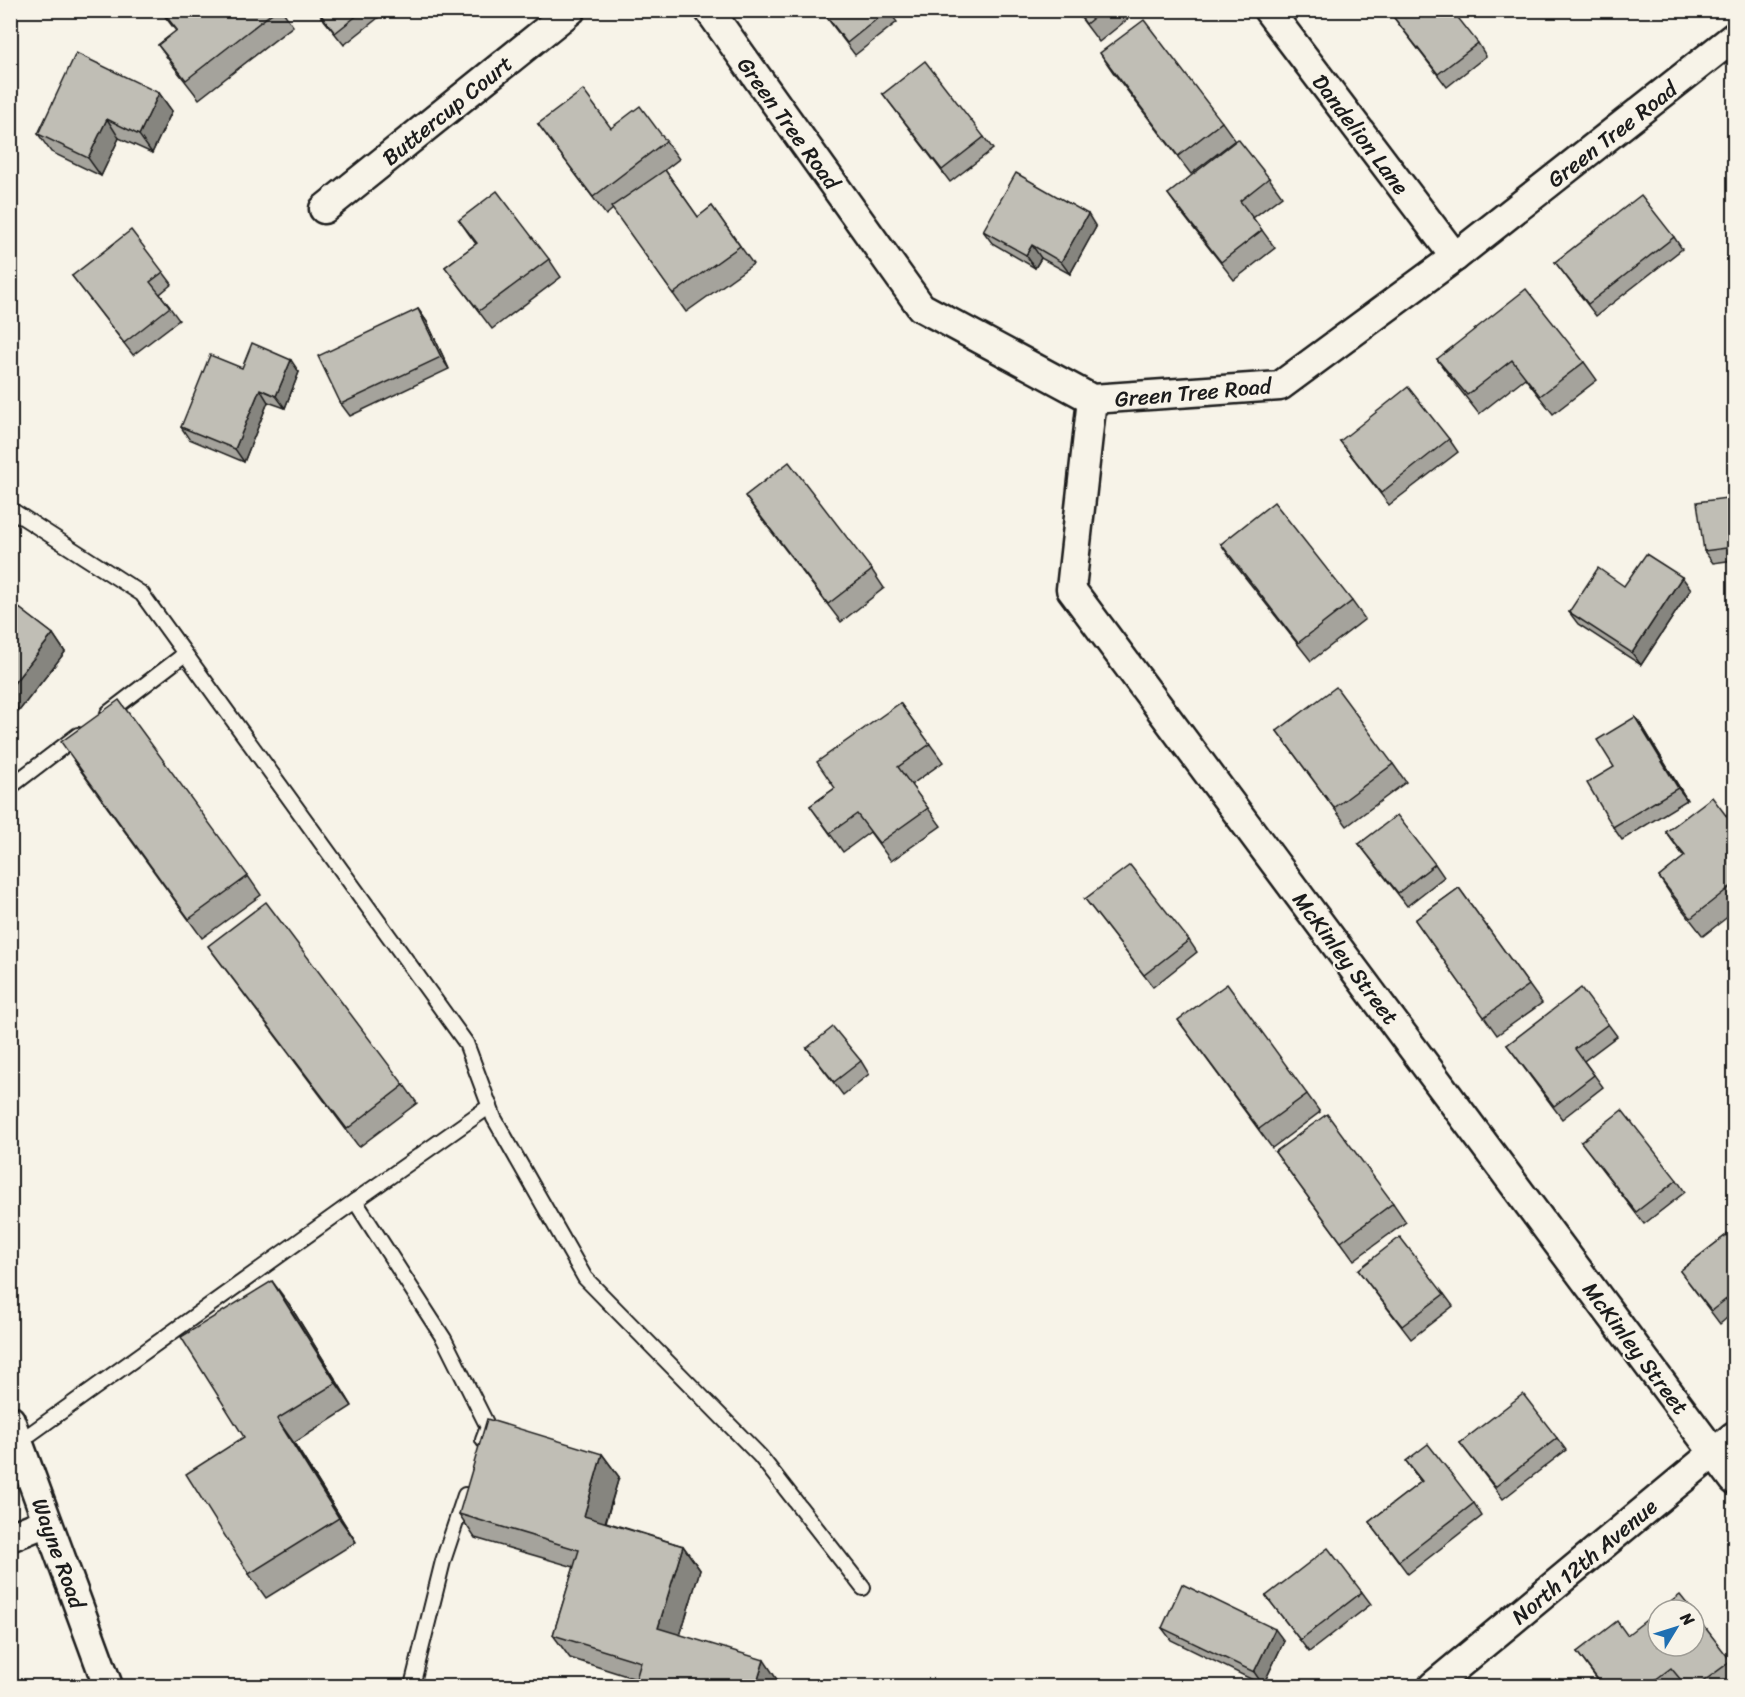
<svg xmlns="http://www.w3.org/2000/svg" width="1745" height="1697" font-family="Sriracha,sans-serif">
<style>
.lines{fill:none;stroke-linecap:round;stroke-linejoin:round}
.service-casing{stroke:#1c1c1c;stroke-width:18}
.minor-casing{stroke:#1c1c1c;stroke-width:33}
.service{stroke:#f7f3e8;stroke-width:14}
.minor{stroke:#f7f3e8;stroke-width:28}
.wall{fill:#a5a39c;stroke:#1c1c1c;stroke-width:1.5}
.shaded-wall{fill:#86857f;stroke:#1c1c1c;stroke-width:1.5}
.building{fill:#c0beb5;stroke:#1c1c1c;stroke-width:1.5}
.labels{text-anchor:middle;stroke-width:4.5;stroke-linejoin:round;paint-order:stroke}
.street-label{font-size:22px;fill:#1c1c1c;stroke:#f7f3e8}
</style>
<rect width="100%" height="100%" fill="#f7f3e8"/>
<filter id="ink" filterUnits="userSpaceOnUse"><feTurbulence type="fractalNoise" baseFrequency=".0167" numOctaves="2"/><feDisplacementMap in="SourceGraphic" scale="12" xChannelSelector="R" yChannelSelector="G"/><feConvolveMatrix kernelMatrix="1 2 1 2 8 2 1 2 1" color-interpolation-filters="sRGB"/></filter>
<g filter="url(#ink)">
<g class="lines">
<g class="service-casing">
<g id="service">
<path d="M10 509 142 594 466 1043 494 1118 585 1278 760 1456 863 1588"/>
<path d="M108 713 185 654"/>
<path d="M10 787 78 735"/>
<path d="M483 1440 488 1427 444 1339 355 1201 490 1106"/>
<path d="M19 1442 355 1201"/>
<path d="M412 1686 443 1561 465 1495"/>
</g>
</g>
<g class="minor-casing">
<g id="minor">
<path d="M709 10 921 307 1092 399 1280 386 1455 257 1734 37"/>
<path d="M1268 10 1455 257"/>
<path d="M324 209 571 10"/>
<path d="M1092 399 1071 589 1734 1480"/>
<path d="M10 1420 108 1686"/>
<path d="M10 1537 47 1522"/>
<path d="M1433 1686 1734 1436"/>
</g>
</g>
<use href="#service" class="service"/>
<use href="#minor" class="minor"/>
</g>
<g class="wall">
<path d="M160 10H282L293 26 199 99 171 63 158 45 176 31Z"/>
<path d="M316 10H388L344 45Z"/>
<path d="M821 10H888L897 22 855 55Z"/>
<path d="M1075 10H1139L1099 42Z"/>
<path d="M1388 10 1478 43 1486 56 1447 87Z"/>
<path d="M1100 53 1222 122 1235 140 1191 174 1113 72Z"/>
<path d="M159 93 172 111 152 153 119 138 101 176 51 152 38 134Z"/>
<path d="M883 94 984 137 993 149 950 182Z"/>
<path d="M538 124 611 128 666 141 679 159 665 170 698 217 712 206 753 264 686 312 613 209 606 215Z"/>
<path d="M1269 178 1282 196 1253 218 1275 248 1234 280 1181 212 1168 194Z"/>
<path d="M459 220 549 259 561 277 492 329 445 267 476 244Z"/>
<path d="M1096 227 1070 274 1041 258 1035 268 992 243 983 231Z"/>
<path d="M1674 237 1682 249 1596 316 1555 262Z"/>
<path d="M163 272 172 284 160 294 179 320 133 355 72 276Z"/>
<path d="M418 309 427 322 449 369 350 416 341 404Z"/>
<path d="M1437 359 1584 362 1597 380 1553 414 1525 378 1479 414 1450 377Z"/>
<path d="M242 368 299 372 285 408 268 402 244 462 189 439 181 427Z"/>
<path d="M1449 439 1458 452 1389 505 1340 441Z"/>
<path d="M745 496 872 570 884 588 841 622 758 514Z"/>
<path d="M1734 497V560L1713 563 1704 551Z"/>
<path d="M1221 544 1352 601 1365 619 1311 661 1233 562Z"/>
<path d="M1624 586 1691 589 1641 665 1578 624 1569 612Z"/>
<path d="M10 601 53 634 65 652 19 711 10 704Z"/>
<path d="M900 703 943 762 911 785 941 826 891 861 870 832 843 852 810 806 835 788Z"/>
<path d="M1635 717 1644 729 1687 800 1622 840 1613 827Z"/>
<path d="M1277 731 1393 764 1406 782 1347 826Z"/>
<path d="M73 760 248 876 261 895 202 938Z"/>
<path d="M1734 826V912L1703 936 1671 895 1659 877 1684 857 1666 832Z"/>
<path d="M1359 844 1435 864 1444 877 1407 906Z"/>
<path d="M1459 888 1542 1003 1497 1035 1415 920Z"/>
<path d="M1085 899 1189 940 1197 952 1153 987Z"/>
<path d="M208 946 404 1085 417 1103 359 1147Z"/>
<path d="M1178 1020 1307 1094 1320 1112 1272 1148Z"/>
<path d="M1608 1024 1617 1036 1584 1061 1603 1087 1562 1119 1507 1045Z"/>
<path d="M807 1048 861 1061 869 1074 843 1095Z"/>
<path d="M1581 1142 1677 1180 1685 1192 1644 1224Z"/>
<path d="M1275 1152 1393 1203 1406 1222 1354 1260Z"/>
<path d="M1734 1229V1312L1720 1324 1680 1271Z"/>
<path d="M1358 1270 1444 1294 1453 1306 1411 1339Z"/>
<path d="M289 1304 352 1406 294 1443 356 1542 266 1598 249 1574 244 1437Z"/>
<path d="M1557 1438 1566 1450 1503 1499 1460 1443Z"/>
<path d="M602 1454 619 1477 606 1522 683 1546 700 1570 680 1635 780 1684V1686H634L636 1679 570 1658 553 1635 574 1567 475 1538 459 1514Z"/>
<path d="M1406 1461 1474 1503 1482 1516 1408 1574 1369 1522 1421 1482Z"/>
<path d="M1362 1592 1371 1604 1309 1652 1266 1596Z"/>
<path d="M1694 1613 1734 1666V1686H1602L1577 1652Z"/>
<path d="M1162 1628 1284 1641 1263 1685 1171 1640Z"/>
</g>
<g class="shaded-wall">
<path d="M159 93 172 111 152 153 139 135Z"/>
<path d="M107 119 119 138 101 176 88 158Z"/>
<path d="M1088 214 1096 227 1070 274 1061 262Z"/>
<path d="M1032 245 1041 258 1035 268 1026 255Z"/>
<path d="M418 309 427 322 449 369 441 357Z"/>
<path d="M291 360 299 372 285 408 276 396Z"/>
<path d="M260 389 268 402 244 462 235 449Z"/>
<path d="M1682 577 1691 589 1641 665 1632 653Z"/>
<path d="M53 634 65 652 19 711 10 698V688Z"/>
<path d="M1635 717 1644 729 1687 800 1678 788Z"/>
<path d="M272 1281 289 1304 352 1406 336 1383Z"/>
<path d="M277 1419 294 1443 356 1542 339 1518Z"/>
<path d="M602 1454 619 1477 600 1539 584 1516Z"/>
<path d="M683 1546 700 1570 675 1652 658 1628Z"/>
<path d="M1275 1629 1284 1641 1263 1685 1254 1672Z"/>
<path d="M764 1660 780 1684V1686H756Z"/>
</g>
<g class="building">
<path d="M161 10H276L186 80 158 45 177 30Z"/>
<path d="M317 10H364L335 33Z"/>
<path d="M822 10H888L847 43Z"/>
<path d="M1076 10H1103L1086 24Z"/>
<path d="M1388 10H1452L1478 43 1438 74Z"/>
<path d="M1144 20 1222 122 1178 156 1100 53Z"/>
<path d="M76 53 159 93 139 135 107 119 88 158 38 134Z"/>
<path d="M925 61 984 137 942 170 883 94Z"/>
<path d="M583 90 611 128 640 106 666 141 593 197 538 124Z"/>
<path d="M1238 139 1269 178 1240 201 1262 230 1221 262 1168 194Z"/>
<path d="M665 170 698 217 712 206 740 246 673 294 611 207Z"/>
<path d="M1016 173 1088 214 1061 262 1032 245 1026 255 983 231Z"/>
<path d="M497 191 549 259 479 311 445 267 477 243 459 220Z"/>
<path d="M1641 195 1674 237 1588 304 1555 262Z"/>
<path d="M131 230 163 272 150 282 170 307 124 343 72 276Z"/>
<path d="M1526 289 1584 362 1540 396 1512 360 1467 395 1437 359Z"/>
<path d="M418 309 441 357 341 404 318 356Z"/>
<path d="M252 343 291 360 276 396 260 389 235 449 181 427 210 355 242 368Z"/>
<path d="M1408 387 1449 439 1381 493 1340 441Z"/>
<path d="M789 462 872 570 828 604 745 496Z"/>
<path d="M1734 497V547L1704 551 1697 502Z"/>
<path d="M1274 502 1352 601 1298 643 1221 544Z"/>
<path d="M1646 554 1682 577 1632 653 1569 612 1598 568 1624 586Z"/>
<path d="M10 601 53 634 10 688Z"/>
<path d="M1336 687 1393 764 1334 808 1277 731Z"/>
<path d="M119 700 248 876 189 919 61 742Z"/>
<path d="M900 703 930 744 898 767 928 808 879 843 857 814 830 833 810 806 835 788 817 762Z"/>
<path d="M1635 717 1678 788 1613 827 1587 783 1614 767 1597 740Z"/>
<path d="M1712 797 1734 826V884L1691 918 1659 877 1685 856 1666 832Z"/>
<path d="M1397 815 1435 864 1398 893 1359 844Z"/>
<path d="M1130 865 1189 940 1144 975 1085 899Z"/>
<path d="M1459 888 1529 985 1484 1017 1415 920Z"/>
<path d="M266 902 404 1085 347 1129 208 946Z"/>
<path d="M1227 984 1307 1094 1259 1129 1178 1020Z"/>
<path d="M1581 988 1608 1024 1575 1049 1594 1075 1554 1106 1507 1045Z"/>
<path d="M833 1027 861 1061 834 1082 807 1048Z"/>
<path d="M1622 1110 1677 1180 1636 1212 1581 1142Z"/>
<path d="M1327 1114 1393 1203 1341 1242 1275 1152Z"/>
<path d="M1734 1229V1293L1711 1311 1680 1271Z"/>
<path d="M1400 1237 1444 1294 1402 1326 1358 1270Z"/>
<path d="M272 1281 336 1383 277 1419 339 1518 249 1574 186 1474 244 1437 181 1337Z"/>
<path d="M1523 1394 1557 1438 1495 1487 1460 1443Z"/>
<path d="M487 1419 602 1454 584 1516 683 1546 658 1628 764 1660 756 1686H634L641 1662 553 1635 579 1550 459 1514Z"/>
<path d="M1428 1444 1474 1503 1399 1561 1369 1522 1422 1481 1406 1461Z"/>
<path d="M1328 1548 1362 1592 1300 1640 1266 1596Z"/>
<path d="M1182 1584 1275 1629 1254 1672 1162 1628Z"/>
<path d="M1680 1595 1692 1610H1660Z"/>
<path d="M1658 1611V1646H1694V1613L1731 1661 1697 1686H1686L1671 1668 1647 1686H1603L1577 1652 1617 1621 1627 1635Z"/>
<path d="M1557 1680 1562 1686H1548Z"/>
</g>
</g>
<g class="labels">
<g class="street-label">
<text transform="translate(447 110) rotate(-39)" y="8">Buttercup Court</text>
<text transform="translate(789 123) rotate(54)" y="8">Green Tree Road</text>
<text transform="translate(1361 134) rotate(53)" y="8">Dandelion Lane</text>
<text transform="translate(1612 134) rotate(-38)" y="8">Green Tree Road</text>
<text transform="translate(1193 392) rotate(-5)" y="8">Green Tree Road</text>
<text transform="translate(1346 958) rotate(53)" y="8">McKinley Street</text>
<text transform="translate(1636 1348) rotate(53)" y="8">McKinley Street</text>
<text transform="translate(59 1553) rotate(70)" y="8">Wayne Road</text>
<text transform="translate(1584 1561) rotate(-40)" y="8">North 12th Avenue</text>
</g>
</g>
<rect width="1745" height="1697" fill="none" stroke="#f7f3e8" stroke-width="36"/>
<rect x="18" y="18" width="1709" height="1661" fill="none" stroke="#1c1c1c" stroke-width="2" filter="url(#ink)"/>
<g transform="translate(1676 1628) rotate(52)"><circle r="28" fill="#f7f3e8" stroke="#9f9d96" stroke-width="1.5"/>
<path d="M0-4.5L10 22L0 15L-10 22Z" fill="#1f6fb2"/>
<text y="-9" font-size="16" font-weight="bold" text-anchor="middle" fill="#1c1c1c">N</text>
</g>
</svg>
